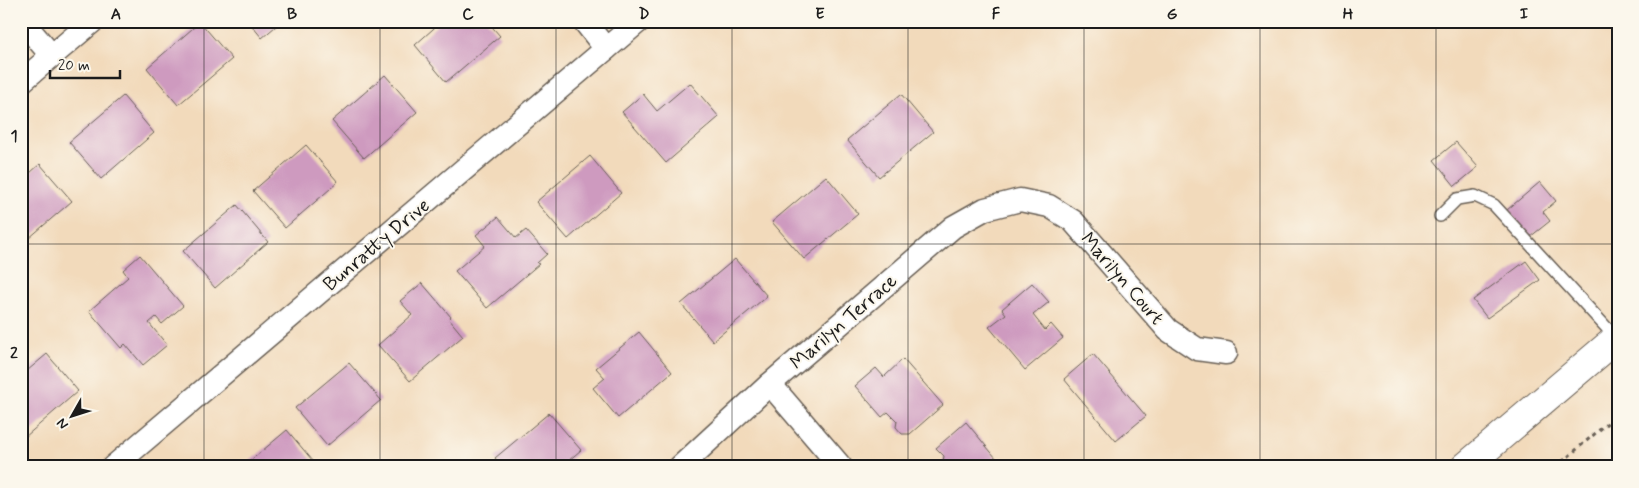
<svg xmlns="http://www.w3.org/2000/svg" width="1639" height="488" font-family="Mynerve,sans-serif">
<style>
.building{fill:#ce9abf}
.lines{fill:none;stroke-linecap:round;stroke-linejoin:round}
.lane-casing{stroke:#675e54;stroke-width:14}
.street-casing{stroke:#675e54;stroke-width:25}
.secondary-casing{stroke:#675e54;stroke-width:30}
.path{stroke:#675e54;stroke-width:3;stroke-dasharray:4 4;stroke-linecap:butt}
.lane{stroke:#fff;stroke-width:11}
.street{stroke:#fff;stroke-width:22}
.secondary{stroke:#fff;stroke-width:28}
.grid{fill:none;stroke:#1c1c1c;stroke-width:1;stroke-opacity:0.55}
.labels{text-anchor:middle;stroke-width:4;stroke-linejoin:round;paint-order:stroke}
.street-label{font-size:20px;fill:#1c1c1c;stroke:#fbf7ec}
.neatline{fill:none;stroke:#1c1c1c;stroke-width:2}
.grid-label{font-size:16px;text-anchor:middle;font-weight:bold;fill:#1c1c1c}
</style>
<rect width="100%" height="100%" fill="#fbf7ec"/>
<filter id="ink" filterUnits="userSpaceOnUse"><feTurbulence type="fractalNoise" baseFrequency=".02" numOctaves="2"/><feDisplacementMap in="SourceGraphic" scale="10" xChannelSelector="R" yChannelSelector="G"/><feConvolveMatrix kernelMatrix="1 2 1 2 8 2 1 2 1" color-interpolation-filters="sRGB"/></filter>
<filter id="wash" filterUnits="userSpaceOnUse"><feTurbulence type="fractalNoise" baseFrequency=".0096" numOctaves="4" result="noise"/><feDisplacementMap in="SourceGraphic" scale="20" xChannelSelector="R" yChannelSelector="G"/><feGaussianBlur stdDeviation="1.12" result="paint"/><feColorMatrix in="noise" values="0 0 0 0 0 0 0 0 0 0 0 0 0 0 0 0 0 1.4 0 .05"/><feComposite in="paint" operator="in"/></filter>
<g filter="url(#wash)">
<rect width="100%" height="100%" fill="#f2dabb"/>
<g id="blocks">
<g class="building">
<path d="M248 21H282L262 38Z"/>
<path d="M442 21H487L500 36 446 82 415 45Z"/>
<path d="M200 22 232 59 178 105 147 68Z"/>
<path d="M385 75 417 112 364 158 332 121Z"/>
<path d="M690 83 719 117 666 163 622 112 643 94 657 111Z"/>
<path d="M901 94 933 132 879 177 847 140Z"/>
<path d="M123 96 154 133 101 179 69 142Z"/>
<path d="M1456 142 1478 167 1455 186 1434 160Z"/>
<path d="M306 145 338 182 285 228 253 191Z"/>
<path d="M590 156 621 193 568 239 536 202Z"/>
<path d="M40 164 72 201 21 245V181Z"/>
<path d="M826 176 858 214 804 259 772 222Z"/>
<path d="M1540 182 1556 201 1543 212 1550 221 1530 237 1507 210Z"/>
<path d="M237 205 268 242 215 288 183 251Z"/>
<path d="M498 217 516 238 526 230 547 254 537 263 539 264 487 308 455 271 485 246 476 235Z"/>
<path d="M140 255 183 306 162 324 156 317 149 323 167 345 143 365 125 344 121 348 89 311 128 277 123 270Z"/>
<path d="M735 259 767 296 713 341 681 304Z"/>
<path d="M1526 261 1540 280 1487 318 1473 300Z"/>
<path d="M422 283 451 317 449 319 463 336 410 381 378 345 412 315 400 301Z"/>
<path d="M1032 283 1049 302 1033 315 1045 330 1051 324 1063 338 1025 370 989 327 1006 314 1002 309Z"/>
<path d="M639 332 672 372 618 418 593 388 605 378 596 368Z"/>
<path d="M47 354 78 391 25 437 21 432V376Z"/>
<path d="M1093 354 1146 416 1116 441 1064 379Z"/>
<path d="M903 359 943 405 910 434H902L896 427 897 421 888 412 882 417 855 386 876 368 884 377Z"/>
<path d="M349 363 381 400 327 446 295 408Z"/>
<path d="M549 413 581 450 561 467H502L495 458Z"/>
<path d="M966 422 1001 464 998 467H942L944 456 936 448Z"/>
<path d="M287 430 318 467H243Z"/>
</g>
</g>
</g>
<g filter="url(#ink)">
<use href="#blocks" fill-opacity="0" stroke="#675e54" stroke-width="1"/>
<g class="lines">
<g class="lane-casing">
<path id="lane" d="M1440 216 1457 199 1475 196 1494 205 1616 338"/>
</g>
<g class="street-casing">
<g id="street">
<path d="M22 21 52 56"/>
<path d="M584 21 606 49"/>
<path d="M21 82 93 21"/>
<path d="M770 384 841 467"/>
<path d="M113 467 639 21"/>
<path d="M680 467 770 384 953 227 985 209 1020 200 1049 206 1073 221 1168 330 1197 349 1226 353"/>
</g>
</g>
<g class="secondary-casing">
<path id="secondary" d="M1465 467 1618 337"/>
</g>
<path class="path" d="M1556 467 1618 414"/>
<use href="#lane" class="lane"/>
<use href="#street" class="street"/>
<use href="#secondary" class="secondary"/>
</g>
</g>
<path class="grid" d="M204 21V467M380 21V467M556 21V467M732 21V467M908 21V467M1084 21V467M1260 21V467M1436 21V467M21 244H1618"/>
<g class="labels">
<g class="street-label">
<text transform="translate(376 244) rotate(-40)" y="7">Bunratty Drive</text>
<text transform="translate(1123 278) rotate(49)" y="7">Marilyn Court</text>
<text transform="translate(843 321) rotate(-41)" y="7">Marilyn Terrace</text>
</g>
</g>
<rect width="1639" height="488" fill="none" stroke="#fbf7ec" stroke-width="55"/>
<g transform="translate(72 416) rotate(231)" stroke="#fbf7ec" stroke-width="4" paint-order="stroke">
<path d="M0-4L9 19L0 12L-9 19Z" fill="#1c1c1c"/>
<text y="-8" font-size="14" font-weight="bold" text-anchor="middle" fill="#1c1c1c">N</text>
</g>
<path d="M50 70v8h70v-8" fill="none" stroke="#1c1c1c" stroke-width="2.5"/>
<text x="58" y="70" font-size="15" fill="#1c1c1c" stroke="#fbf7ec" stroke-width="4" paint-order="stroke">20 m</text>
<rect x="28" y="28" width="1584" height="432" class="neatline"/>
<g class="grid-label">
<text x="116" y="19">A</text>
<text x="292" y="19">B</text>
<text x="468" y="19">C</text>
<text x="644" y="19">D</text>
<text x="820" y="19">E</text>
<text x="996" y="19">F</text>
<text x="1172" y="19">G</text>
<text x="1348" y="19">H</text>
<text x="1524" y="19">I</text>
<text x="14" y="141">1</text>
<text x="14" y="358">2</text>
</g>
</svg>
